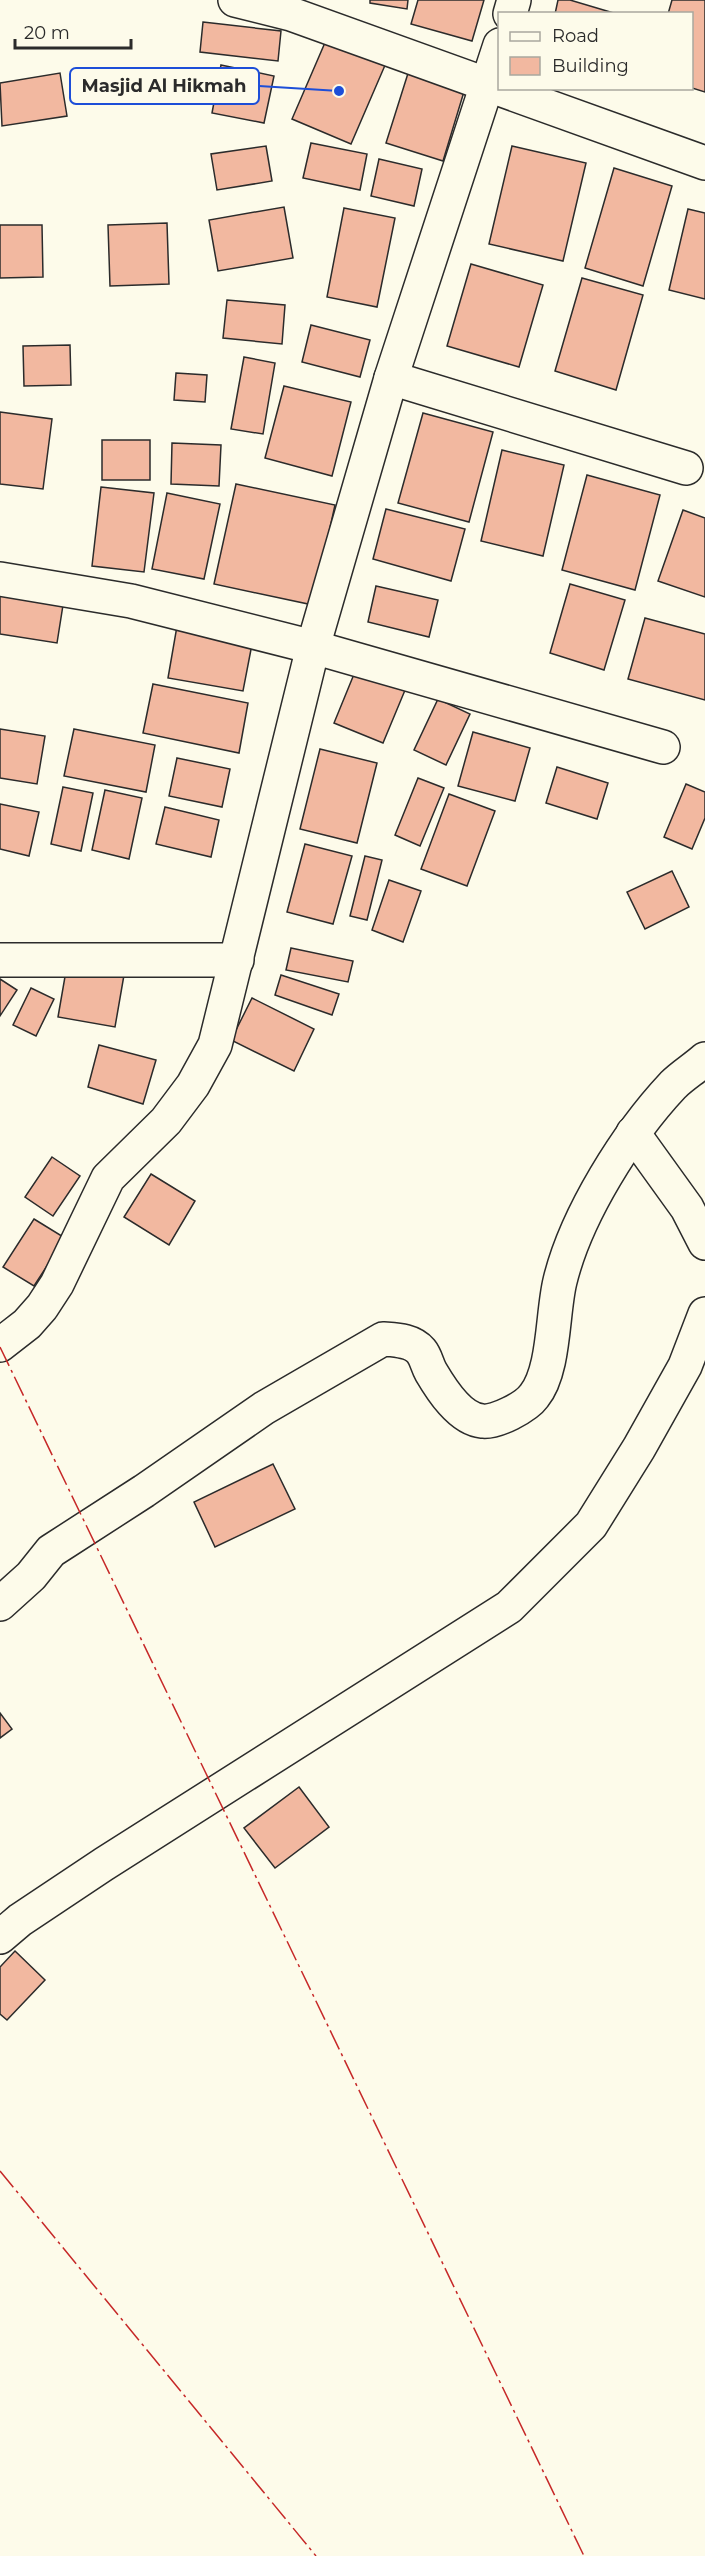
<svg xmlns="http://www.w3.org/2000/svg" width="705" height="2556" font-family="Montserrat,sans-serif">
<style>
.building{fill:#f2b8a0;stroke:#2b2b2b;stroke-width:1.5}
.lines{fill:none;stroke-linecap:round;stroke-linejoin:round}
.minor-casing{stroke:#2b2b2b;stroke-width:36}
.minor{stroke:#fdfbea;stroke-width:33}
.power{stroke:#c62828;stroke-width:1.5;stroke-dasharray:21 4.5 3 4.5;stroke-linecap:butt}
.leader{fill:none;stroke:#1d4ed8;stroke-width:2}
.callout-dot{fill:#1d4ed8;stroke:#fdfbea;stroke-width:2}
.callout{fill:#fdfbea;stroke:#1d4ed8;stroke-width:2}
.callout-label{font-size:18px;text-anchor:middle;font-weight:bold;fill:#2b2b2b}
</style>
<rect width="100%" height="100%" fill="#fdfbea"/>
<g class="building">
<path d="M370 0H408L407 9 370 3Z"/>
<path d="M418 0H484L472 41 411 24Z"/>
<path d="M558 0H570L617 14H555Z"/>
<path d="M672 0H705V92L692 88V14H668Z"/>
<path d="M203 22 281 31 278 61 200 52Z"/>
<path d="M327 38 386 63 351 144 292 119Z"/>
<path d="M221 65 274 76 264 123 212 113Z"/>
<path d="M410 67 466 85 443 161 386 143Z"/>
<path d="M60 73 67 116 2 126 0 83Z"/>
<path d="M311 143 367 154 360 190 303 178Z"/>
<path d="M266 146 272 181 217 190 211 154Z"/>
<path d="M512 146 586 163 563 261 489 244Z"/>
<path d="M379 159 422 169 414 206 371 196Z"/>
<path d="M614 168 672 186 643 286 585 268Z"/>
<path d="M284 207 293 258 218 271 209 220Z"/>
<path d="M344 208 395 218 377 307 327 297Z"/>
<path d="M688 209 705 213V299L669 290Z"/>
<path d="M167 223 169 284 110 286 108 225Z"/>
<path d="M0 225H42L43 277 0 278Z"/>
<path d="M471 264 543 285 519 367 447 346Z"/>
<path d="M582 278 643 295 616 390 555 371Z"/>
<path d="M227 300 285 305 282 344 223 338Z"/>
<path d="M311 325 370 340 360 377 302 362Z"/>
<path d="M70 345 71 385 24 386 23 346Z"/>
<path d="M244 357 275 363 263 434 231 429Z"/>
<path d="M176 373 207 375 205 402 174 400Z"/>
<path d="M284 386 351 402 332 476 265 458Z"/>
<path d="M0 412 52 419 43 489 0 484Z"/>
<path d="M423 413 493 432 469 522 398 503Z"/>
<rect x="102" y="440" width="48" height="40"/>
<path d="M172 443 221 445 219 486 171 484Z"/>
<path d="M502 450 564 465 543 556 481 541Z"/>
<path d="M587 475 660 495 635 590 562 570Z"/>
<path d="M236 484 335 505 313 605 214 584Z"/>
<path d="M101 487 154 493 144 572 92 566Z"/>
<path d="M167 493 220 504 204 579 152 569Z"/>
<path d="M386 509 465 529 451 581 373 559Z"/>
<path d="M683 510 705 518V597L658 581Z"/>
<path d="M570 584 625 600 604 670 550 653Z"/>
<path d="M376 586 438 600 429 637 368 622Z"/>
<path d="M0 595 63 605 57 643 0 634Z"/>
<path d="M645 618 705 634V700L628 679Z"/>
<path d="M177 626 253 639 243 691 168 678Z"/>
<path d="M359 662 408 683 383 743 334 723Z"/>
<path d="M153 684 248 703 239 753 143 733Z"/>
<path d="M438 699 470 714 446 765 414 750Z"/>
<path d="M0 729 45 736 37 784 0 778Z"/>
<path d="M74 729 155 745 146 792 64 776Z"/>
<path d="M473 732 530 748 515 801 458 786Z"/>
<path d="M320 749 377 763 357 843 300 829Z"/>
<path d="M177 758 230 769 222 807 169 796Z"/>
<path d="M557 767 608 783 597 819 546 803Z"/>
<path d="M418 778 444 788 420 846 395 835Z"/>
<path d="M686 784 705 792V818L692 849 664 837Z"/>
<path d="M63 787 93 793 81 851 51 844Z"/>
<path d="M105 790 142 798 129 859 92 850Z"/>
<path d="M449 794 495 811 467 886 421 869Z"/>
<path d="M0 804 39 812 29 856 0 849Z"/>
<path d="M165 807 219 820 211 857 156 844Z"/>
<path d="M305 844 352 856 333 924 287 912Z"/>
<path d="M365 856 382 860 367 920 350 916Z"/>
<path d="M672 871 689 907 645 929 627 892Z"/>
<path d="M389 880 421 891 403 942 372 930Z"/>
<path d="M291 948 353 961 348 982 286 970Z"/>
<path d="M67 965 124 975 115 1027 58 1017Z"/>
<path d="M281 975 339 994 332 1015 275 995Z"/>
<path d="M0 979 17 990 0 1016Z"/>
<path d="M31 988 54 999 36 1036 13 1025Z"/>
<path d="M252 998 314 1029 294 1071 231 1040Z"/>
<path d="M99 1045 156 1060 143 1104 88 1087Z"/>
<path d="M52 1157 80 1176 53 1216 25 1197Z"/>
<path d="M151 1174 195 1201 169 1245 124 1217Z"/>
<path d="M34 1219 65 1238 34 1286 3 1267Z"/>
<path d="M273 1464 295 1509 215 1547 194 1502Z"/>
<path d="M0 1713 12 1729 0 1738Z"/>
<path d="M299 1787 329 1827 275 1868 244 1828Z"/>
<path d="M15 1951 45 1980 7 2020 0 2014V1967Z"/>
</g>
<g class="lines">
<g class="minor-casing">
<g id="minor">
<path d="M235 0 291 14 705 163"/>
<path d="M510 14 514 0"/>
<path d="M391 378 686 468"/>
<path d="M0 579 131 601 313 647 663 747"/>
<path d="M0 960H237"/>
<path d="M633 1133 687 1208 705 1243"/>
<path d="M0 1345 27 1324 42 1307 57 1284 108 1178 166 1121 193 1085 215 1045 313 647 391 378 500 45"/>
<path d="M0 1604 31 1576 51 1551 144 1491 264 1408 383 1339C396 1340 412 1340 421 1351 426 1357 427 1365 431 1372 441 1389 460 1419 482 1421 496 1423 526 1407 534 1396 555 1370 552 1313 560 1281 576 1215 627 1134 673 1085 682 1076 695 1068 705 1059"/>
<path d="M0 1937 20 1920 104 1864 509 1607 591 1525 639 1448 685 1366 705 1314"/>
</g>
</g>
<use href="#minor" class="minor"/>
<g class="power">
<path d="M0 1347 584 2556"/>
<path d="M0 2171 316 2556"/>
</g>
</g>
<path class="leader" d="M339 91L259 86"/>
<circle class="callout-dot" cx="339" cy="91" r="6"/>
<rect class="callout" x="70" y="68" width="189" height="36" rx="6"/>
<g class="callout-label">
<text x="164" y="92">Masjid Al Hikmah</text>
</g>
<rect x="498" y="12" width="195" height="78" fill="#fdfbea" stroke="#a9a89e" stroke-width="1.5"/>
<rect x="510" y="32" width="30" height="9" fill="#fdfbea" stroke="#a9a89e" stroke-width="1.5"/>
<text x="552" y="42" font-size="18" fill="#2b2b2b">Road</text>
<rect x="510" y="57" width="30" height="18" fill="#f2b8a0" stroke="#a9a89e" stroke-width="1.5"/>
<text x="552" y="72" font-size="18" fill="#2b2b2b">Building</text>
<path d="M15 39v9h116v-9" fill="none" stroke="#2b2b2b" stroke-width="3"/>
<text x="24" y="39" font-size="18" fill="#2b2b2b" stroke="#fdfbea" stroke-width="4.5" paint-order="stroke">20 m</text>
</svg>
